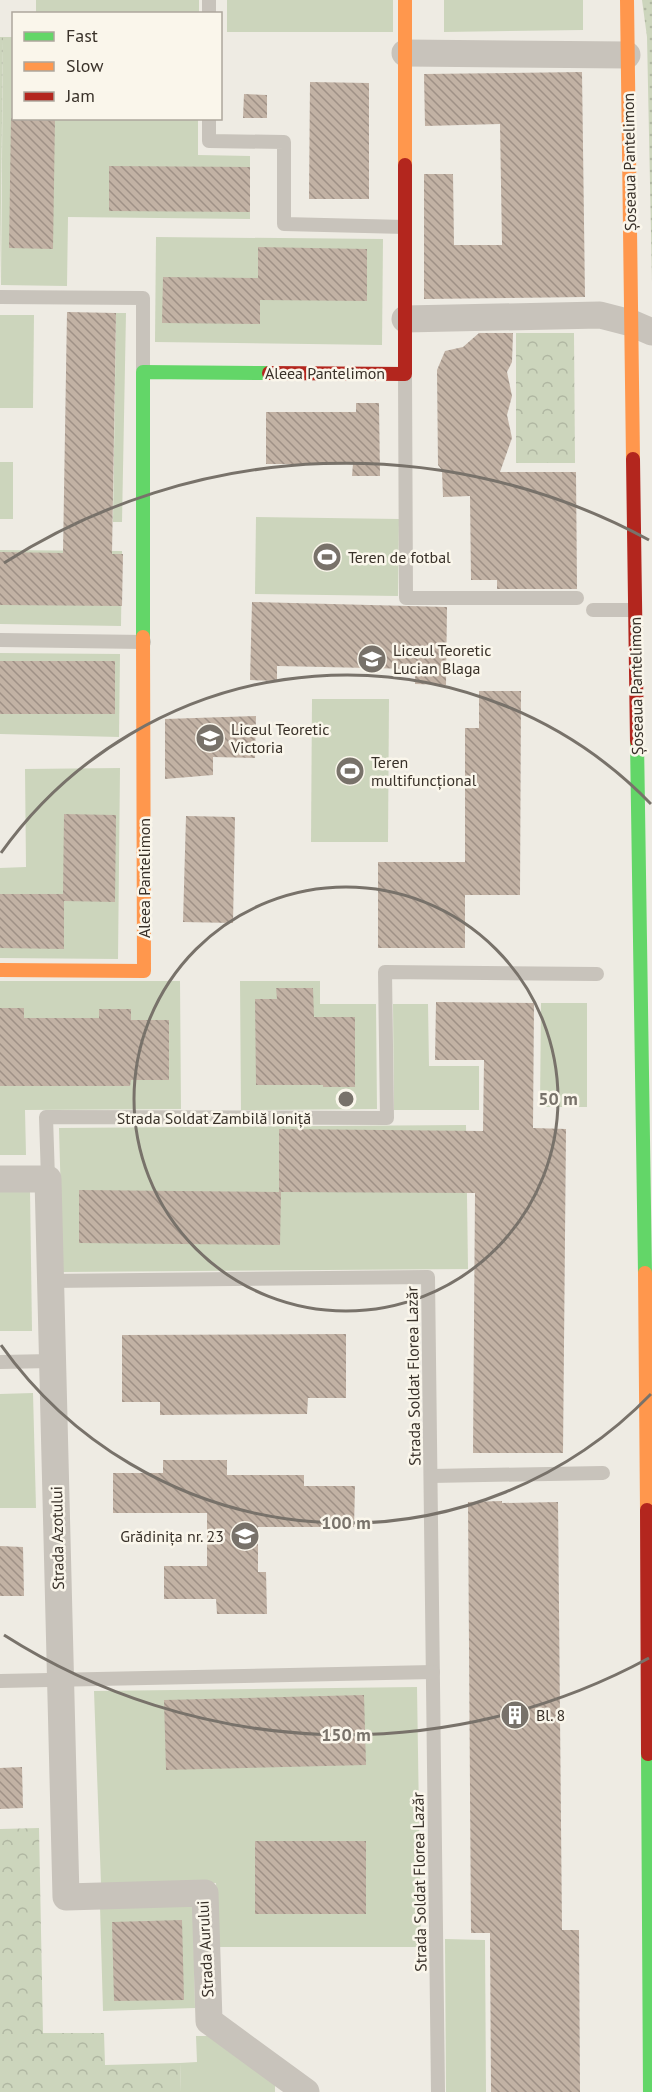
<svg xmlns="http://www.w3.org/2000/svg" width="652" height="2092" font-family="'PT Sans',sans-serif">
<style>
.grass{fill:url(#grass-dots)}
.park{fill:url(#park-crowns)}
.garden{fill:#ccd5bc}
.building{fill:url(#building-back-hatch)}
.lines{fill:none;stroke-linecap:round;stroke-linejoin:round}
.lane{stroke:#c8c3bb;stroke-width:14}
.street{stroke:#c8c3bb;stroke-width:27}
.fast{stroke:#63d668;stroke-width:14}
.slow{stroke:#ff974d;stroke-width:14}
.jam{stroke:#b3261e;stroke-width:14}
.ring{fill:none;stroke:#78726a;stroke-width:3}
.labels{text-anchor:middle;stroke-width:5;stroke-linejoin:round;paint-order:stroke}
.street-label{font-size:16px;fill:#393129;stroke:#faf6eb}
.poi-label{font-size:16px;fill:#393129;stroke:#faf6eb;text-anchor:start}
.centre{fill:#78726a;stroke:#faf6eb;stroke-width:3}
.ring-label{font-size:18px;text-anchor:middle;font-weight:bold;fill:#78726a;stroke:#faf6eb;stroke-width:5;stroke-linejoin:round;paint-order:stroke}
</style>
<defs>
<pattern id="grass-dots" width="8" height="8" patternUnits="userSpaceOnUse" patternTransform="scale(1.5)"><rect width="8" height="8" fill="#ccd5bc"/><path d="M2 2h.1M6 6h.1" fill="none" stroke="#b0b7a2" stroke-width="1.8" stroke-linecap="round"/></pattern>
<pattern id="park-crowns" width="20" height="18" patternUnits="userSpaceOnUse" patternTransform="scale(1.5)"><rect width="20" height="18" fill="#ccd5bc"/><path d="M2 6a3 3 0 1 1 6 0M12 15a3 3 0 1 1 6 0" fill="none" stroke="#b0b7a2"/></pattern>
<pattern id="building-back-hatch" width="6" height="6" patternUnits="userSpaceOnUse" patternTransform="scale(1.5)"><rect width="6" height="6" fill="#c2b2a4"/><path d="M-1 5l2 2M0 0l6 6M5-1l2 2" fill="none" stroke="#9f9186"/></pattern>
</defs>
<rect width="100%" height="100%" fill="#eeebe3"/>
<g class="grass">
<path d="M642 0H652V282L647 37Z"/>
<path d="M0 37H3L0 285Z"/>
</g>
<g class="park">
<path d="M516 333H574L575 463H516Z"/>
<path d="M39 1828 43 2033H104L105 2065 180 2063 181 2092H0V1829Z"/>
</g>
<g class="garden">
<rect x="36" y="0" width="163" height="13"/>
<rect x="227" y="0" width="166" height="32"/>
<path d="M444 0H583V30L444 32Z"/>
<path d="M3 37H13L14 118 198 119V155L250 156V219L68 217 67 286 1 285Z"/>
<path d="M156 237 383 239 382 345 155 342Z"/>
<path d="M116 313H126L122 522H113Z"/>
<path d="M0 315H34L33 408H0Z"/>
<rect x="0" y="462" width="13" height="57"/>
<path d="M256 517 399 519 398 596 255 594Z"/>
<path d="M0 550 122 551 121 626 0 624Z"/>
<path d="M0 653 120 654 119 737 0 734Z"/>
<path d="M312 699H389L388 842H311Z"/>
<path d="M120 768 118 959 0 958V868L26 867 25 769Z"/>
<path d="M0 981H180L181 1109 25 1110 26 1155H0Z"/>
<path d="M240 981H320V1004H376L377 1109 241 1110Z"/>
<path d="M541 1003H587V1107H540Z"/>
<path d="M393 1004H428L429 1066H479V1110H394Z"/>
<path d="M466 1125 468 1269 63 1272 59 1128Z"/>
<path d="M0 1190H30L32 1331H0Z"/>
<path d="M33 1393 36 1508H0V1394Z"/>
<path d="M417 1687 421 1947H219L216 1883 101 1884 94 1691Z"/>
<path d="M193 1904 195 2008 103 2011 100 1906Z"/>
<path d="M445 1939 485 1940 486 2092H446Z"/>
<path d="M196 2036H218L275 2079V2092H181L180 2063 197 2062Z"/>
</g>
<g class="building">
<path d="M582 72 585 297 424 299V174H453L454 245H502L500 124 425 126 424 74Z"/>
<path d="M310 82 369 83V199H309Z"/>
<path d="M244 94 267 95V118H243Z"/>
<path d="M11 118H55L53 249 9 248Z"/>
<path d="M109 166 250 167V212L109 211Z"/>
<path d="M258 247 367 249V301L260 300V324L162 323 163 277 258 278Z"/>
<path d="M67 312 116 313 112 554H123L122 606 0 605V552L63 553Z"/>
<path d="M479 333H513L512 362 507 372 512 396 507 415 512 438 500 472H576L577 589H497V580H471L470 496 443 497 442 470 438 465 437 370 445 351 463 347Z"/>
<path d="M356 403H379L380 476H352L353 464H266V412H356Z"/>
<path d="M252 602 447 607 446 685 415 684V669L277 666V681L250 680Z"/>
<rect x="0" y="661" width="115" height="53"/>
<path d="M479 691H521L520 895H465V948H378V862H465V728H479Z"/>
<path d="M256 716 255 758 213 757V775L165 779V719Z"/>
<path d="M64 814 116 815 115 902 64 901V949L0 948V894H63Z"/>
<path d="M186 816 235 817 233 923 183 922Z"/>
<path d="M276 988H313L314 1017H355V1087H323V1085H256L255 999H277Z"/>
<path d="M436 1002 534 1003 533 1128 566 1129 563 1453H473L475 1193 281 1192 280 1245 79 1243V1190L279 1192V1129L483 1131 484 1060H435Z"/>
<path d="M0 1008H24V1018H99V1009H131V1020H169V1080H131L130 1086H0Z"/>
<path d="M346 1334V1398H308L307 1414 160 1415V1402H122V1335Z"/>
<path d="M163 1460H227V1475H304V1486H355L354 1527H258V1572H266L267 1614H217L216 1599H164V1566H207V1513H113V1473H163Z"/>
<path d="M502 1501V1503L558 1502 562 1930H579L580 2092H491L490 1933H471L468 1502Z"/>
<path d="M0 1546 23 1547 24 1596H0Z"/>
<path d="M364 1695 366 1765 166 1770 164 1700Z"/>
<path d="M22 1767 23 1808 0 1809V1768Z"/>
<rect x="255" y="1841" width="111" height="73"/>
<path d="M182 1920 184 2000 114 2001 112 1922Z"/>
</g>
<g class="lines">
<g class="lane">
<path d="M209 14V0"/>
<path d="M209 118V141L284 142V224L405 227"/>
<path d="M0 297 143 298V372"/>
<path d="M405 374 406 598H577"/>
<path d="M593 610H635"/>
<path d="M0 640 144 642"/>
<path d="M48 1179 46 1117 387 1118 385 972 597 974"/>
<path d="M50 1281 428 1277 438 2092"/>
<path d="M0 1362 52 1361"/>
<path d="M431 1476 603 1473"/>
<path d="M0 1681 433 1672"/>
</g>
<g class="street">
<path d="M405 53 627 55"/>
<path d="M405 319 600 315 631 323 652 332"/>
<path d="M0 1179H48L66 1897 205 1893 209 2021 306 2092"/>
</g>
<g class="fast">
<path d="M143 637V372L269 373"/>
<path d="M637 741 645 1273"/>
<path d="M648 1754 650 2092"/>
</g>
<g class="slow">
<path d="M405 0V165"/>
<path d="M627 0 633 459"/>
<path d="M0 970 144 971 143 637"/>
<path d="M645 1273 647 1510"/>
</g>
<g class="jam">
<path d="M269 373 405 374V165"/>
<path d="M633 459 637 741"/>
<path d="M647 1510 648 1754"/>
</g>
</g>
<g class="ring">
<circle cx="346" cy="1099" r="212"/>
<path d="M651 1394A424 424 0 0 1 1 1345M1 853A424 424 0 0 1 651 804"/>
<path d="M649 1658A636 636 0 0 1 4 1635M4 563A636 636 0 0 1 649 540"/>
</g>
<defs>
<g id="stadium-disc" transform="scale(1.5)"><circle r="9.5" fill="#78726a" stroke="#faf6eb"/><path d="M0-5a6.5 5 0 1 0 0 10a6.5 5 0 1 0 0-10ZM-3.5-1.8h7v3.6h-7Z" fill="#fff"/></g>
<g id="school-disc" transform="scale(1.5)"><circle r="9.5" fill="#78726a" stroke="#faf6eb"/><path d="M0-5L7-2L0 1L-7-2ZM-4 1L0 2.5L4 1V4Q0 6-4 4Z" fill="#fff"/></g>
<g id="building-disc" transform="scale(1.5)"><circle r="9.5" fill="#78726a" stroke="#faf6eb"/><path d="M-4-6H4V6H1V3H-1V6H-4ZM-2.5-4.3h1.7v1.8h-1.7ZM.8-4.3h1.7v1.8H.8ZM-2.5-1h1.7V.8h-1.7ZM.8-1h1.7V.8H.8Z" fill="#fff"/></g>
</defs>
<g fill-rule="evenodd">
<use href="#stadium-disc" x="327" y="557"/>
<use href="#school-disc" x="372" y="659"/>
<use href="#school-disc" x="210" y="738"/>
<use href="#stadium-disc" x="350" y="771"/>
<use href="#school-disc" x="245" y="1536"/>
<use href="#building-disc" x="515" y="1715"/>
</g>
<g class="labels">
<g class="street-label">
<text transform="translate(629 162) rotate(-91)" y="6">Șoseaua Pantelimon</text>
<text x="325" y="379">Aleea Pantelimon</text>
<text transform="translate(636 686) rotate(-91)" y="6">Șoseaua Pantelimon</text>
<text transform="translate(144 878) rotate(-90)" y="6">Aleea Pantelimon</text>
<text x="214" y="1124">Strada Soldat Zambilă Ioniță</text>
<text transform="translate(413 1376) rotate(-91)" y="6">Strada Soldat Florea Lazăr</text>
<text transform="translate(57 1538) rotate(-91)" y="6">Strada Azotului</text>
<text transform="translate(419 1882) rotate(-91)" y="6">Strada Soldat Florea Lazăr</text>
<text transform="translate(205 1949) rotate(-93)" y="6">Strada Aurului</text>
</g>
<g class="poi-label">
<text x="348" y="563">Teren de fotbal</text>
<text x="393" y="656">Liceul Teoretic<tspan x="393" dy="18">Lucian Blaga</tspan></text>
<text x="231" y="735">Liceul Teoretic<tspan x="231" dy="18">Victoria</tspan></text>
<text x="371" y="768">Teren<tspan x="371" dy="18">multifuncțional</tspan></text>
<text x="224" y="1542" text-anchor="end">Grădinița nr. 23</text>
<text x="536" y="1721">Bl. 8</text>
</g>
</g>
<circle cx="346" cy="1099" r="9" class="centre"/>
<g class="ring-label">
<text x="558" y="1105">50 m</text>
<text x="346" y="1529">100 m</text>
<text x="346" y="1741">150 m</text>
</g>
<rect x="12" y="12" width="210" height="108" fill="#faf6eb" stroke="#ada79d" stroke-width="1.5"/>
<rect x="24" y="32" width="30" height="9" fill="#63d668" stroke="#ada79d" stroke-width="1.5"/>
<text x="66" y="42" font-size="18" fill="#393129">Fast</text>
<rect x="24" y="62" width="30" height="9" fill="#ff974d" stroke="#ada79d" stroke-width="1.5"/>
<text x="66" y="72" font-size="18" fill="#393129">Slow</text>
<rect x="24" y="92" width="30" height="9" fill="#b3261e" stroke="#ada79d" stroke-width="1.5"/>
<text x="66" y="102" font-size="18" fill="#393129">Jam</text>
</svg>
